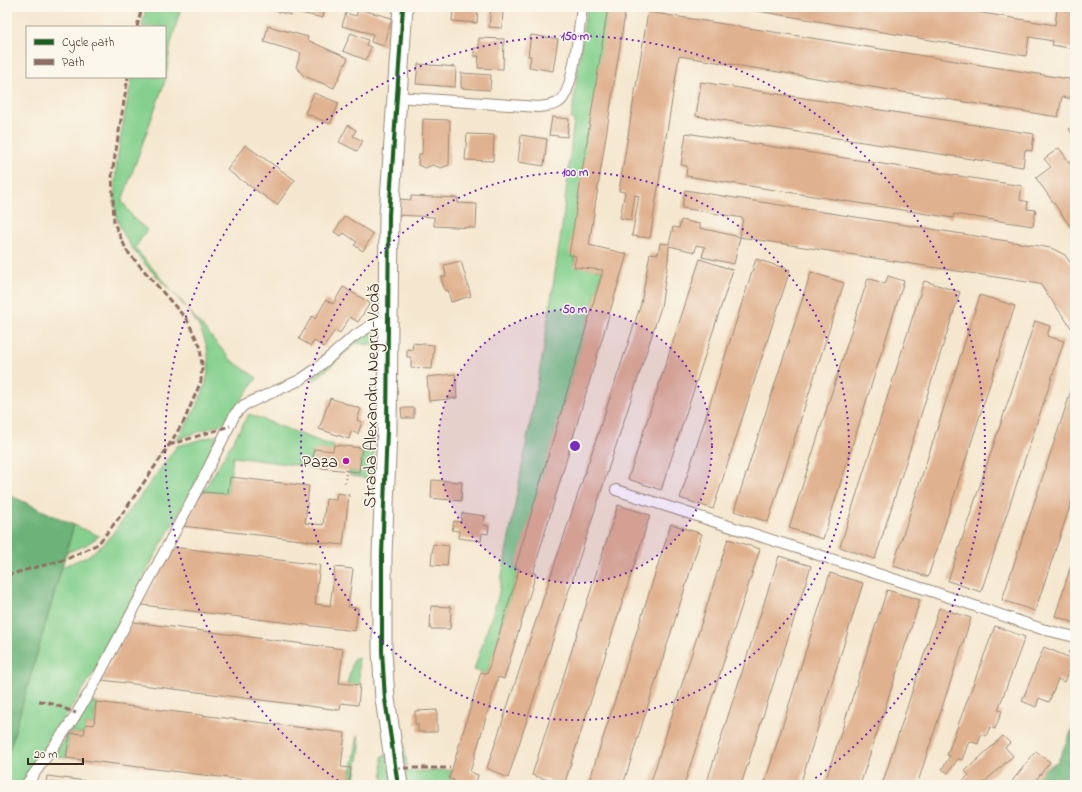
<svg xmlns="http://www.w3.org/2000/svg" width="1082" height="792" font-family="'Indie Flower',sans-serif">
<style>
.green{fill:#85d08e;stroke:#607d56}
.forest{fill:#6cb279;stroke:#546e4c}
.building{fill:#e0b18e}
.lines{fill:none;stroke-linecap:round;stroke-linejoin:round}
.service-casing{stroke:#988876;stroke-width:12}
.minor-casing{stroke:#988876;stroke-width:21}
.path{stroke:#988876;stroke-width:2.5;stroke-dasharray:1 3;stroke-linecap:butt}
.service{stroke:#fff;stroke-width:10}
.minor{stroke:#fff;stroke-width:19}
.quiet{stroke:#8d6e63;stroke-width:3;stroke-dasharray:6 3;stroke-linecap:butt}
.cycleway-casing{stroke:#fbf7ec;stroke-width:6}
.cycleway{stroke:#1b5e20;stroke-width:4}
.ring{fill:none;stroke:#7b2cbf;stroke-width:2;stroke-dasharray:2 4}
.poi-dot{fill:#b5179e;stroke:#fbf7ec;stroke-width:1.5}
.labels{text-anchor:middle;stroke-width:3;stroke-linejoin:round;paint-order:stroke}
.street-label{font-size:18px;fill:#3b2a1e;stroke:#fbf7ec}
.poi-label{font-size:18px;fill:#3b2a1e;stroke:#fbf7ec;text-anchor:end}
.centre{fill:#7b2cbf;stroke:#fbf7ec;stroke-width:2}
.ring-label{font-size:12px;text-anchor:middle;font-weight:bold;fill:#7b2cbf;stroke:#fbf7ec;stroke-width:3;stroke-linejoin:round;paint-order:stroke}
</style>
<rect width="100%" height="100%" fill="#fbf7ec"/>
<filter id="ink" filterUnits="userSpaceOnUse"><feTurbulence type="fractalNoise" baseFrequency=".025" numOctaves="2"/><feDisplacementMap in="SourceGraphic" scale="8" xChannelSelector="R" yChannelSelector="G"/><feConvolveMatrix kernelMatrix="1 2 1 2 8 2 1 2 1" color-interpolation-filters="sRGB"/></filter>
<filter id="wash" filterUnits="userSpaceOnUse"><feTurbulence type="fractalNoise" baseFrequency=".012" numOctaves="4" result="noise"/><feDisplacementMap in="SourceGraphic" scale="16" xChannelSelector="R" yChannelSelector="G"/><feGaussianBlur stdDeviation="0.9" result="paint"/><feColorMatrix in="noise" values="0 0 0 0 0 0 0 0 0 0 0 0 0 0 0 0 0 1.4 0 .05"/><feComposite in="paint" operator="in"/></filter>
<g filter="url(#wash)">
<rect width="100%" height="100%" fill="#f5e7cf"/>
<g class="green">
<path d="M146 7H181L171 43 165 81 122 201 134 219 147 230 135 248 231 360 257 378 224 423 176 440C204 398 224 362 192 315 182 300 166 286 153 273 137 255 125 242 117 218 108 187 126 111 132 77H165V27H142Z"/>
<path d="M587 7H608L574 266 603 270 516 568 519 569 487 674 474 670 498 597 543 353 563 219 574 119H571C577 82 580 44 587 7Z"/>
<path d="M368 333 376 334V346L356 343 314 381 313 378 353 341Z"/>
<path d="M249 414 321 442 334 445 333 451 312 467 233 457 228 494 203 492Z"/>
<path d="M218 435 194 486 153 559 95 671 21 785H7V758L62 567 88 556 108 540 177 446Z"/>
<path d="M362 448 374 450V480L349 475V471L359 472Z"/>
<path d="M74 525 99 536 86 545 65 553Z"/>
<path d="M354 658H358L360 685 347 684Z"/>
<path d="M90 702H96L94 725 86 724 84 734 70 733 66 758 53 756Z"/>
<path d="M401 726 407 766 398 765 393 727Z"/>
<path d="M358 735 360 747 354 785H349Z"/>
<path d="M387 755 393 785H383L382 756Z"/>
<path d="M452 770 454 780 452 785H402L399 772Z"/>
</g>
<g class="forest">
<path d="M7 494 74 525 7 758Z"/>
<path d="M1075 723V785H1019L1058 761Z"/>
</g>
<g id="blocks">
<g class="building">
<path d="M276 7H325L323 18 291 11V15L275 11Z"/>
<path d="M453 7H478L477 23 452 21Z"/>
<path d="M608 7H626L589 245 627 254 533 573 536 574 504 679 498 677 470 772 478 775 475 785H452L454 780 449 779 481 672 487 674 519 569 515 568 603 270 574 267 576 256 569 255Z"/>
<path d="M734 7H946L1055 25 1057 9 1075 12V49L1052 45 1053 41 1029 37 1026 56Z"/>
<path d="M491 8 503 9 502 28 489 27Z"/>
<path d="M358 9 392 18 384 46 371 42 373 34 342 26 346 13 356 16Z"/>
<path d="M648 12 1075 80V99L1062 97 1058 117 679 56 650 238 632 236 639 196 635 195 631 220 620 218 625 192 619 191Z"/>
<path d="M268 26 308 37 307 40 348 58 334 88 304 76 296 67 301 53 264 42Z"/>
<path d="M351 33 368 40 366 45 371 47 366 60 343 51Z"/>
<path d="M531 35 558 39 553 71 529 67 531 56H528Z"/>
<path d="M479 38 504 39 503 69 478 68 479 56H474V48H479Z"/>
<path d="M418 64 456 67 455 87 416 84Z"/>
<path d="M461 73 491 75 490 90 461 88Z"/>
<path d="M701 82 1034 134 1032 151 1025 150 1023 167 696 116Z"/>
<path d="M314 93 339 103 330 124 305 113Z"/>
<path d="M552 117 569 119 567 137 549 135Z"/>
<path d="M423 119 450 120 449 165 441 168 433 165 425 168 418 165 419 154H422Z"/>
<path d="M348 125 356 130 353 136 363 141 357 151 339 142Z"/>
<path d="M1075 125V138L1069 129Z"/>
<path d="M686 133 1022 186 1020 200 1028 202 1027 209 1036 210 1033 226 954 214 953 218 686 176 687 166 681 165Z"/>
<path d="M467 134 494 135 493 161 465 160Z"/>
<path d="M521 135 547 139 544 166 518 162Z"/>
<path d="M245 145 295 180 277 205 227 170Z"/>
<path d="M1059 148 1075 170V233L1036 178 1051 167 1044 159Z"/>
<path d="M685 190 1051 248 1065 255 1075 269V333L1040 284 740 237 743 218 682 208Z"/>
<path d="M411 196 458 198V203L477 204 476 228 434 226V217L398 215 399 199 411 200Z"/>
<path d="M345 216 373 234 363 251 354 245 357 242 344 233 341 236 334 232Z"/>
<path d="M681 220 700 224V228L740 237 734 264 702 257 705 247 696 245 695 252 669 246 668 261 661 307 508 778 487 768 641 304 650 253 658 254 660 243 669 244 673 227 679 228Z"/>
<path d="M700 259 733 270 661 490 628 479Z"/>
<path d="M756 259 790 270 713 509 680 498Z"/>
<path d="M461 261 471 296 451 302 448 290 445 291 441 277 446 276 444 265Z"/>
<path d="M811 272 844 283 768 522 734 511Z"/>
<path d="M888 276 904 281 823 539 789 528 868 278 885 284Z"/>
<path d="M924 281 960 292 875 559 840 547Z"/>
<path d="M343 287 370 303 358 322 350 317 340 333 335 330 324 347 314 341 311 346 299 339 312 316 315 319 326 300 333 304Z"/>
<path d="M980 295 1015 306 928 577 893 566Z"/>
<path d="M1035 321 1050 326 1047 336 1064 341 981 592 948 581Z"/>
<path d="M413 343 434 345 432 369 411 368V357H407V349L412 350Z"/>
<path d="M455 374 457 398 429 401 427 377Z"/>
<path d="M1075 379V491L1035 611 1002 600Z"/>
<path d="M330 398 361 409 357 420 362 422 358 434 351 431 349 439 319 429Z"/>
<path d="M401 408H414V418H402Z"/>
<path d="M334 445 362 448 359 472 312 467 314 449 333 451Z"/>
<path d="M230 477 309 486 305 523 323 525 326 499 336 500 337 493 349 495 343 545 182 526 203 492 228 494Z"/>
<path d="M432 480 462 482 461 501 431 498Z"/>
<path d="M618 505 650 515 564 785 532 775Z"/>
<path d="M462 513 485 516 483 525 489 526 488 534 482 533 481 541 458 538 459 531 452 530 454 521 461 522Z"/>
<path d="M671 524 702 534 623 785H588Z"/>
<path d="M728 539 760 549 684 785H650Z"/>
<path d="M433 544 449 546 447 566 431 565Z"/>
<path d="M172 547 320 565 315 604 330 606 335 567 353 569 348 607 358 608 355 631 142 605Z"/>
<path d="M1075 553V623L1055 616Z"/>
<path d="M779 556 811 566 741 785H706Z"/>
<path d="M830 573 863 583 800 785H764Z"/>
<path d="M887 590 920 600 860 785H824Z"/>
<path d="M431 606 451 607 450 629H430Z"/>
<path d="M939 608 971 618 917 785H882Z"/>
<path d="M133 622 343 649 339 683 360 685 358 705 341 703 340 710 102 680Z"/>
<path d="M995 626 1025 637 998 710 1002 711 995 729 990 727 986 736 981 734 978 744 969 741 962 760 958 759 948 773 942 769 950 756 947 755Z"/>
<path d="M1044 647 1073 659 1064 682 1058 679 1049 702 1039 698 1036 707 1022 701Z"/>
<path d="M1075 695V707L1070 698Z"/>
<path d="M96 702 345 733 341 767 351 768 349 785H285L66 758 70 733 84 734 86 724 94 725Z"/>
<path d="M437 710V732H418V724H415V711Z"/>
<path d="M1003 736 1010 743 1005 747 1013 756 981 785H958L969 775 965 771Z"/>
<path d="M1036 751 1050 762 1032 785H1009Z"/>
<path d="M47 776 110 784 109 785H46Z"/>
</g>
</g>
</g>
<g filter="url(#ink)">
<use href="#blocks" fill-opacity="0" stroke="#988876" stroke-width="1"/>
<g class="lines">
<g class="service-casing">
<g id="service">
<path d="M397 97 538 107C545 106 553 106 559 102 574 93 579 26 582 7"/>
<path d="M616 490 934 592 1042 629 1075 637"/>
<path d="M26 785 72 721 92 688 206 473 235 414 244 405 300 380 316 369 353 337 387 315"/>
</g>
</g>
<g class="minor-casing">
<path id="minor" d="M398 785 385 699 382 651V555L387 430 389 215 403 7"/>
</g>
<g class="path">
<path d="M345 483 346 471"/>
<path d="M1068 652 1075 654"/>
</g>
<use href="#service" class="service"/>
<use href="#minor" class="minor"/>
<g class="quiet">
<path d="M137 27 142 7"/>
<path d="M169 445 230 426"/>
<path d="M7 575 67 559 98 544 125 510 164 453 184 421 201 381 202 366 200 346 187 320 127 251 114 223 112 174 128 77"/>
<path d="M39 701 48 702 76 713"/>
<path d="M395 768H450"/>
</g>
<g class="cycleway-casing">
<path id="cycleway" d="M398 785 385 699 382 651V555L387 430 389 215 403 7"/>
</g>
<use href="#cycleway" class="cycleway"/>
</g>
</g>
<circle cx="575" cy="446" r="137" fill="#7b2cbf" fill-opacity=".12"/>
<g class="ring">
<circle cx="575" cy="446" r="137"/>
<circle cx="575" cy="446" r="274"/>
<path d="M343 784A410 410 0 1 1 807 784"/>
</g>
<circle class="poi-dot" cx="346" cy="461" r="4"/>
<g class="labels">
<g class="street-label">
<text transform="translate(371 396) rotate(-89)" y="6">Strada Alexandru Negru-Vodă</text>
</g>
<g class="poi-label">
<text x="338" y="467">Paza</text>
</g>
</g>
<circle cx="575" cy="446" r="6" class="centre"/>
<g class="ring-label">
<text x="575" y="40">150 m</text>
<text x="575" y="176">100 m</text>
<text x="575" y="313">50 m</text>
</g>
<rect width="1082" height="792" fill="none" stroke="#fbf7ec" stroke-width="24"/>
<rect x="26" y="26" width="140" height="52" fill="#fbf7ec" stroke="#aea59a"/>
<rect x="34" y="39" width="20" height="6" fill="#1b5e20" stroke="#aea59a"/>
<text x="62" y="46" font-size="12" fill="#3b2a1e">Cycle path</text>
<rect x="34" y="59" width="20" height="6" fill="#8d6e63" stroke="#aea59a"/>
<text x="62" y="66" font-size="12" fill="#3b2a1e">Path</text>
<path d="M28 758v6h55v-6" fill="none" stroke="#3b2a1e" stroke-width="2"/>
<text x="34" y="758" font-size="12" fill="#3b2a1e" stroke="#fbf7ec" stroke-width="3" paint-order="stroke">20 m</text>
</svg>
